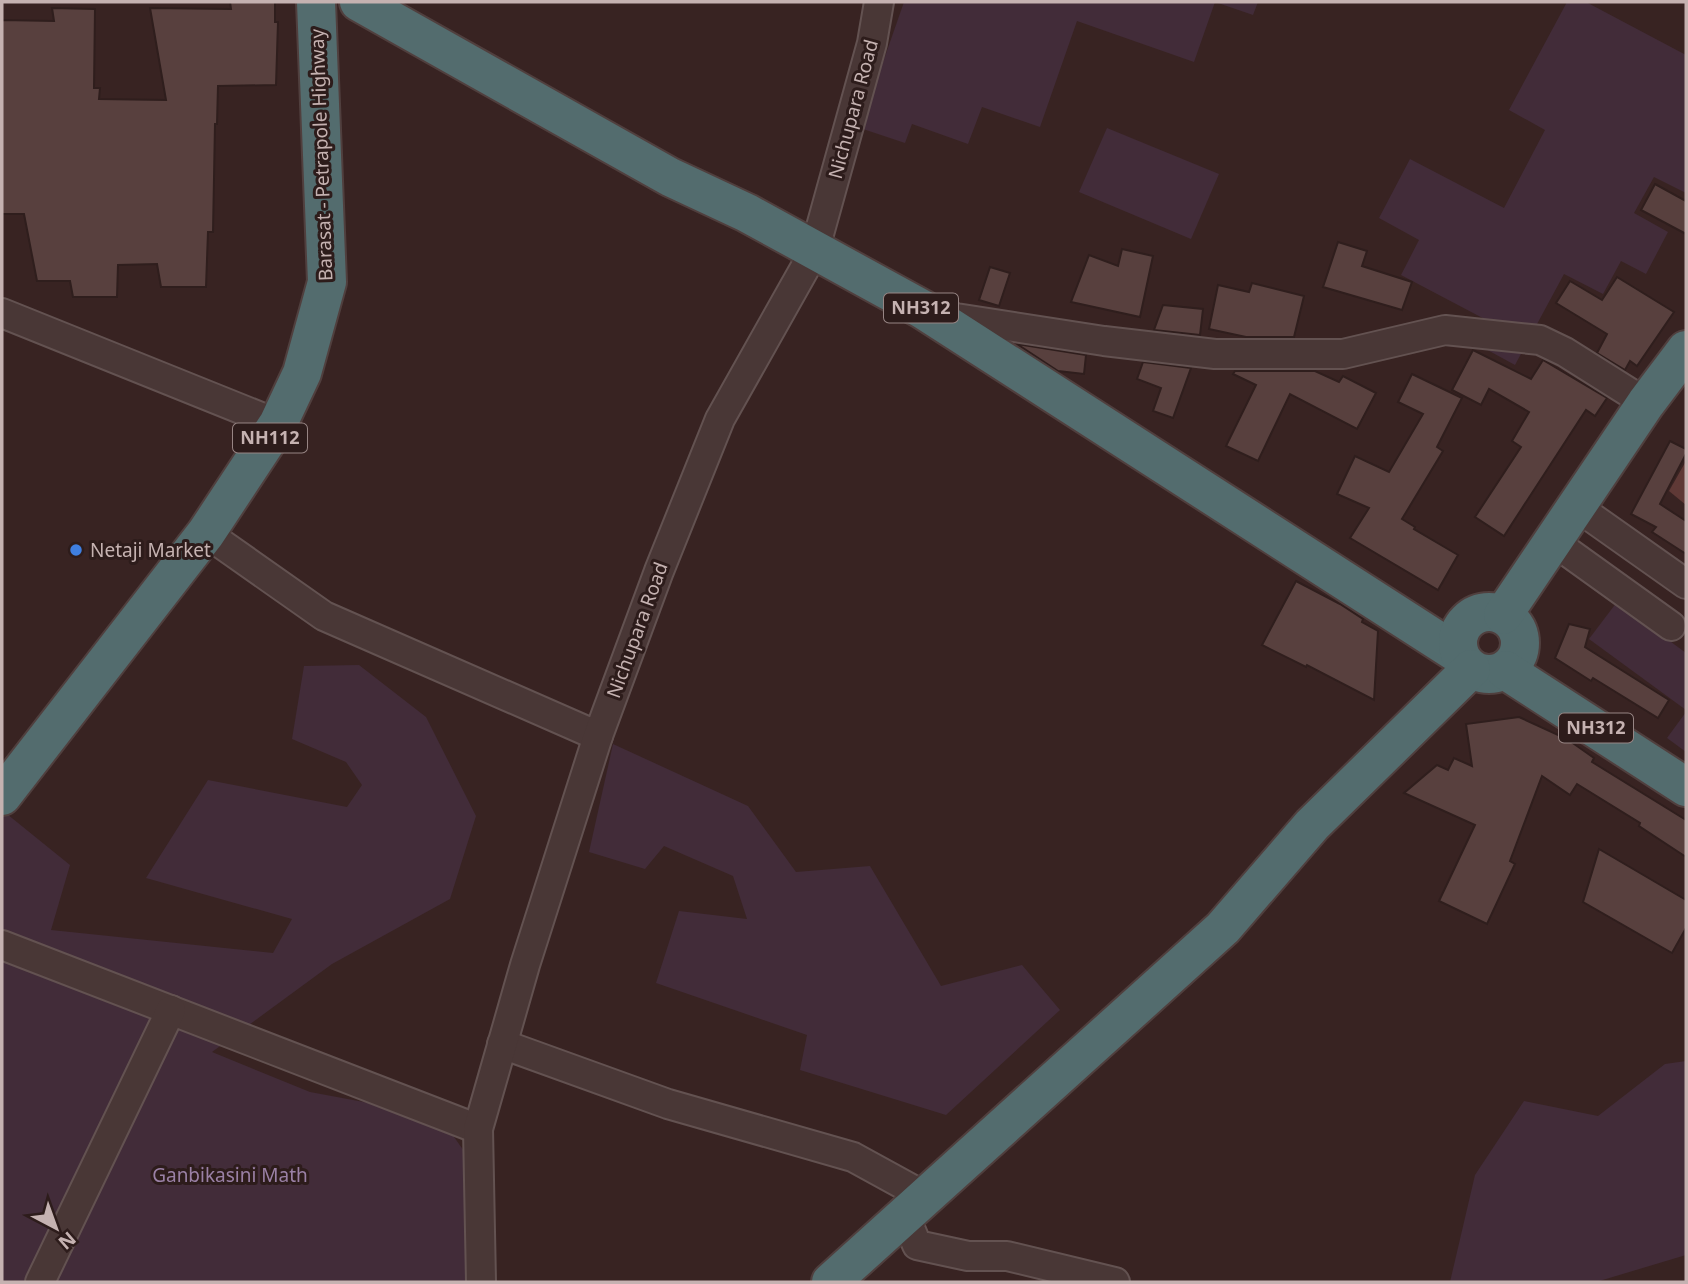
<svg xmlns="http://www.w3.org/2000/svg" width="1688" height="1284" font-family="'Noto Sans',sans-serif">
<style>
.green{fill:#422c39}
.water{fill:#5f3936}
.building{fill:#58403e;stroke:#2f1e1d;stroke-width:2}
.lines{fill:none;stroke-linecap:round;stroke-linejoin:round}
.minor-casing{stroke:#635251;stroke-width:32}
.highway-casing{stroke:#503f3e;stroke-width:42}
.minor{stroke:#493736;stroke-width:28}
.highway{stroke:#536c6e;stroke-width:38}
.shop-dot{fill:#3f7fe0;stroke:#2d1c1b;stroke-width:2.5}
.labels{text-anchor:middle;stroke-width:6;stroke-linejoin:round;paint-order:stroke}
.shield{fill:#2d1c1b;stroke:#978584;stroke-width:2}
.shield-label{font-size:18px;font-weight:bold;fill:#c5b2b1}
.street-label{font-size:19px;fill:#c5b2b1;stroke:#2d1c1b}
.poi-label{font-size:19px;fill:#c5b2b1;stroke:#2d1c1b;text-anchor:start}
.park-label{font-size:19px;fill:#9a80a5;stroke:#2d1c1b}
</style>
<rect width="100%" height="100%" fill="#382322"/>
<g class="green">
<path d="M904 2H1258L1253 15 1215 2 1194 62 1077 21 1040 127 982 107 968 144 912 124 905 143 860 128Z"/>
<path d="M1567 2H1586L1686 55V193L1654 177 1634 213 1668 232 1646 274 1621 261 1603 294 1564 274 1515 365 1482 347 1494 324 1401 275 1419 240 1379 218 1410 159 1504 208 1545 130 1509 110Z"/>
<path d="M1107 128 1219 174 1191 239 1079 192Z"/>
<path d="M1617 602 1686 653V710L1589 639Z"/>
<path d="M359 665 426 717 476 816 450 899 332 964 212 1052 310 1092 439 1116 469 1158 471 1282H2V810L70 865 51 930 273 953 292 919 146 878 208 780 347 807 362 785 346 762 292 739 304 666Z"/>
<path d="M1686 712V752L1667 738Z"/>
<path d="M613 744 748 806 796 872 870 866 941 986 1022 965 1060 1010 946 1115 800 1070 807 1035 656 983 679 911 747 919 733 876 664 846 645 869 589 852Z"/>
<path d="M1686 1061V1255L1596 1282H1450L1475 1175 1524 1101 1598 1116 1665 1064Z"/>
</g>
<path class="water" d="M1686 461V505L1669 491Z"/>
<g class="building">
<path d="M230 2H275V22H278L276 85 218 86 217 124H215L213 232H208L206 287H161L157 264 118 265 117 297H73L70 281H37L24 214H2V20L54 21 52 8 95 9 94 88H100L99 99 166 100 150 8 231 9Z"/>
<path d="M1655 184 1686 201V234L1641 210Z"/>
<path d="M1338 242 1367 251 1362 266 1412 282 1402 310 1323 287Z"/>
<path d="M1122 249 1153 256 1140 317 1071 302 1089 255 1118 266Z"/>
<path d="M990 267 1010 273 999 306 979 300Z"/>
<path d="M1617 277 1674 312 1637 366 1630 361 1625 370 1597 353 1607 334 1556 303 1570 281 1602 300Z"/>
<path d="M1252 283 1304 296 1294 337H1246L1209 329 1218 285 1249 292Z"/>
<path d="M1163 305 1203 309 1200 335 1154 330Z"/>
<path d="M1017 344 1086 355 1084 374 1058 371Z"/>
<path d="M1473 350 1531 379 1543 360 1607 398 1595 416 1586 410 1504 536 1475 517 1521 447 1512 441 1529 412 1489 389 1481 405 1452 390Z"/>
<path d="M1143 362 1191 368 1173 418 1153 411 1161 388 1137 379Z"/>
<path d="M1235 371H1315L1339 382 1343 376 1376 393 1357 429 1290 394 1258 461 1226 446 1256 385 1233 374Z"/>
<path d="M1412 374 1462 398 1437 447 1443 451 1402 519 1415 527 1414 529 1458 555 1438 590 1350 538 1369 508 1337 494 1355 456 1389 472 1423 414 1398 402Z"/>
<path d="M1670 441 1686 449V454L1660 504 1686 521V554L1652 532 1656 527 1631 514Z"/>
<path d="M1296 581 1340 604 1363 619 1362 622 1378 631 1374 700 1307 665 1306 667 1262 645Z"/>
<path d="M1569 624 1590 629 1585 647 1669 700 1658 718 1593 678 1591 681 1555 658Z"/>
<path d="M1519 717 1567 739 1594 758 1592 762 1686 820V857L1639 826 1640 823 1577 784 1570 795 1542 776 1510 861 1515 864 1487 924 1439 901 1475 825 1404 793 1437 765 1448 770 1454 758 1472 766 1466 724Z"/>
<path d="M1599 849 1686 900V928L1672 953 1583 902Z"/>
</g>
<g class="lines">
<g class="minor-casing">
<g id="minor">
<path d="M2 313 278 424"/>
<path d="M941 314 956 318 1104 341 1215 354H1343L1445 330 1540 340 1565 352 1646 403"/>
<path d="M1577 507 1686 584"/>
<path d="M206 533 324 616 598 736"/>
<path d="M1554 542 1671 626"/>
<path d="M2 945 478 1129"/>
<path d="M502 1044 668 1104 853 1157 926 1197"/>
<path d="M905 1216 917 1245 968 1256H1007L1115 1282"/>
<path d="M40 1282 171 1010"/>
<path d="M481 1282 478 1129 525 965 598 736 659 571 720 419 814 252 872 43 879 2"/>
</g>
</g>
<g class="highway-casing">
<g id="highway">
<path d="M359 2 670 177 747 213 922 309 1460 655"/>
<circle cx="1489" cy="643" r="31"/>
<path d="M1503 615 1646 403 1686 350"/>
<path d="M1505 670 1686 787"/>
<path d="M2 796 206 533 278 424 302 373 327 282 316 2"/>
<path d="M831 1282 1223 928 1312 825 1471 669"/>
</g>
</g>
<use href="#minor" class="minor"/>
<use href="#highway" class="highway"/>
</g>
<circle class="shop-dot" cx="76" cy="550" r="7"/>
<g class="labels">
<g class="shield">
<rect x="884" y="293.5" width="74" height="29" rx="5"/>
<rect x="233" y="423.5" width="74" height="29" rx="5"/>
<rect x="1559" y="713.5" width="74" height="29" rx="5"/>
</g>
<g class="shield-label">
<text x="921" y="314">NH312</text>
<text x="270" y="444">NH112</text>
<text x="1596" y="734">NH312</text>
</g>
<g class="street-label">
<text transform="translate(853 109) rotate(-75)" y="7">Nichupara Road</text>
<text transform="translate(321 155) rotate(-92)" y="7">Barasat - Petrapole Highway</text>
<text transform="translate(637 630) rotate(-70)" y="7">Nichupara Road</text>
</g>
<g class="poi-label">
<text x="90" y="557">Netaji Market</text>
</g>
<g class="park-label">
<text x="230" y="1182">Ganbikasini Math</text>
</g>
</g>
<rect width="1688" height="1284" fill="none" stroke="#c5b2b1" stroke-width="7"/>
<g transform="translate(56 1228) rotate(139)" stroke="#2d1c1b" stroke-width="5" paint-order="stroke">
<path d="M0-5L12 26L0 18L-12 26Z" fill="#c5b2b1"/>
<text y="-10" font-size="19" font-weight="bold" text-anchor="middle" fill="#c5b2b1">N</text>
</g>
</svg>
